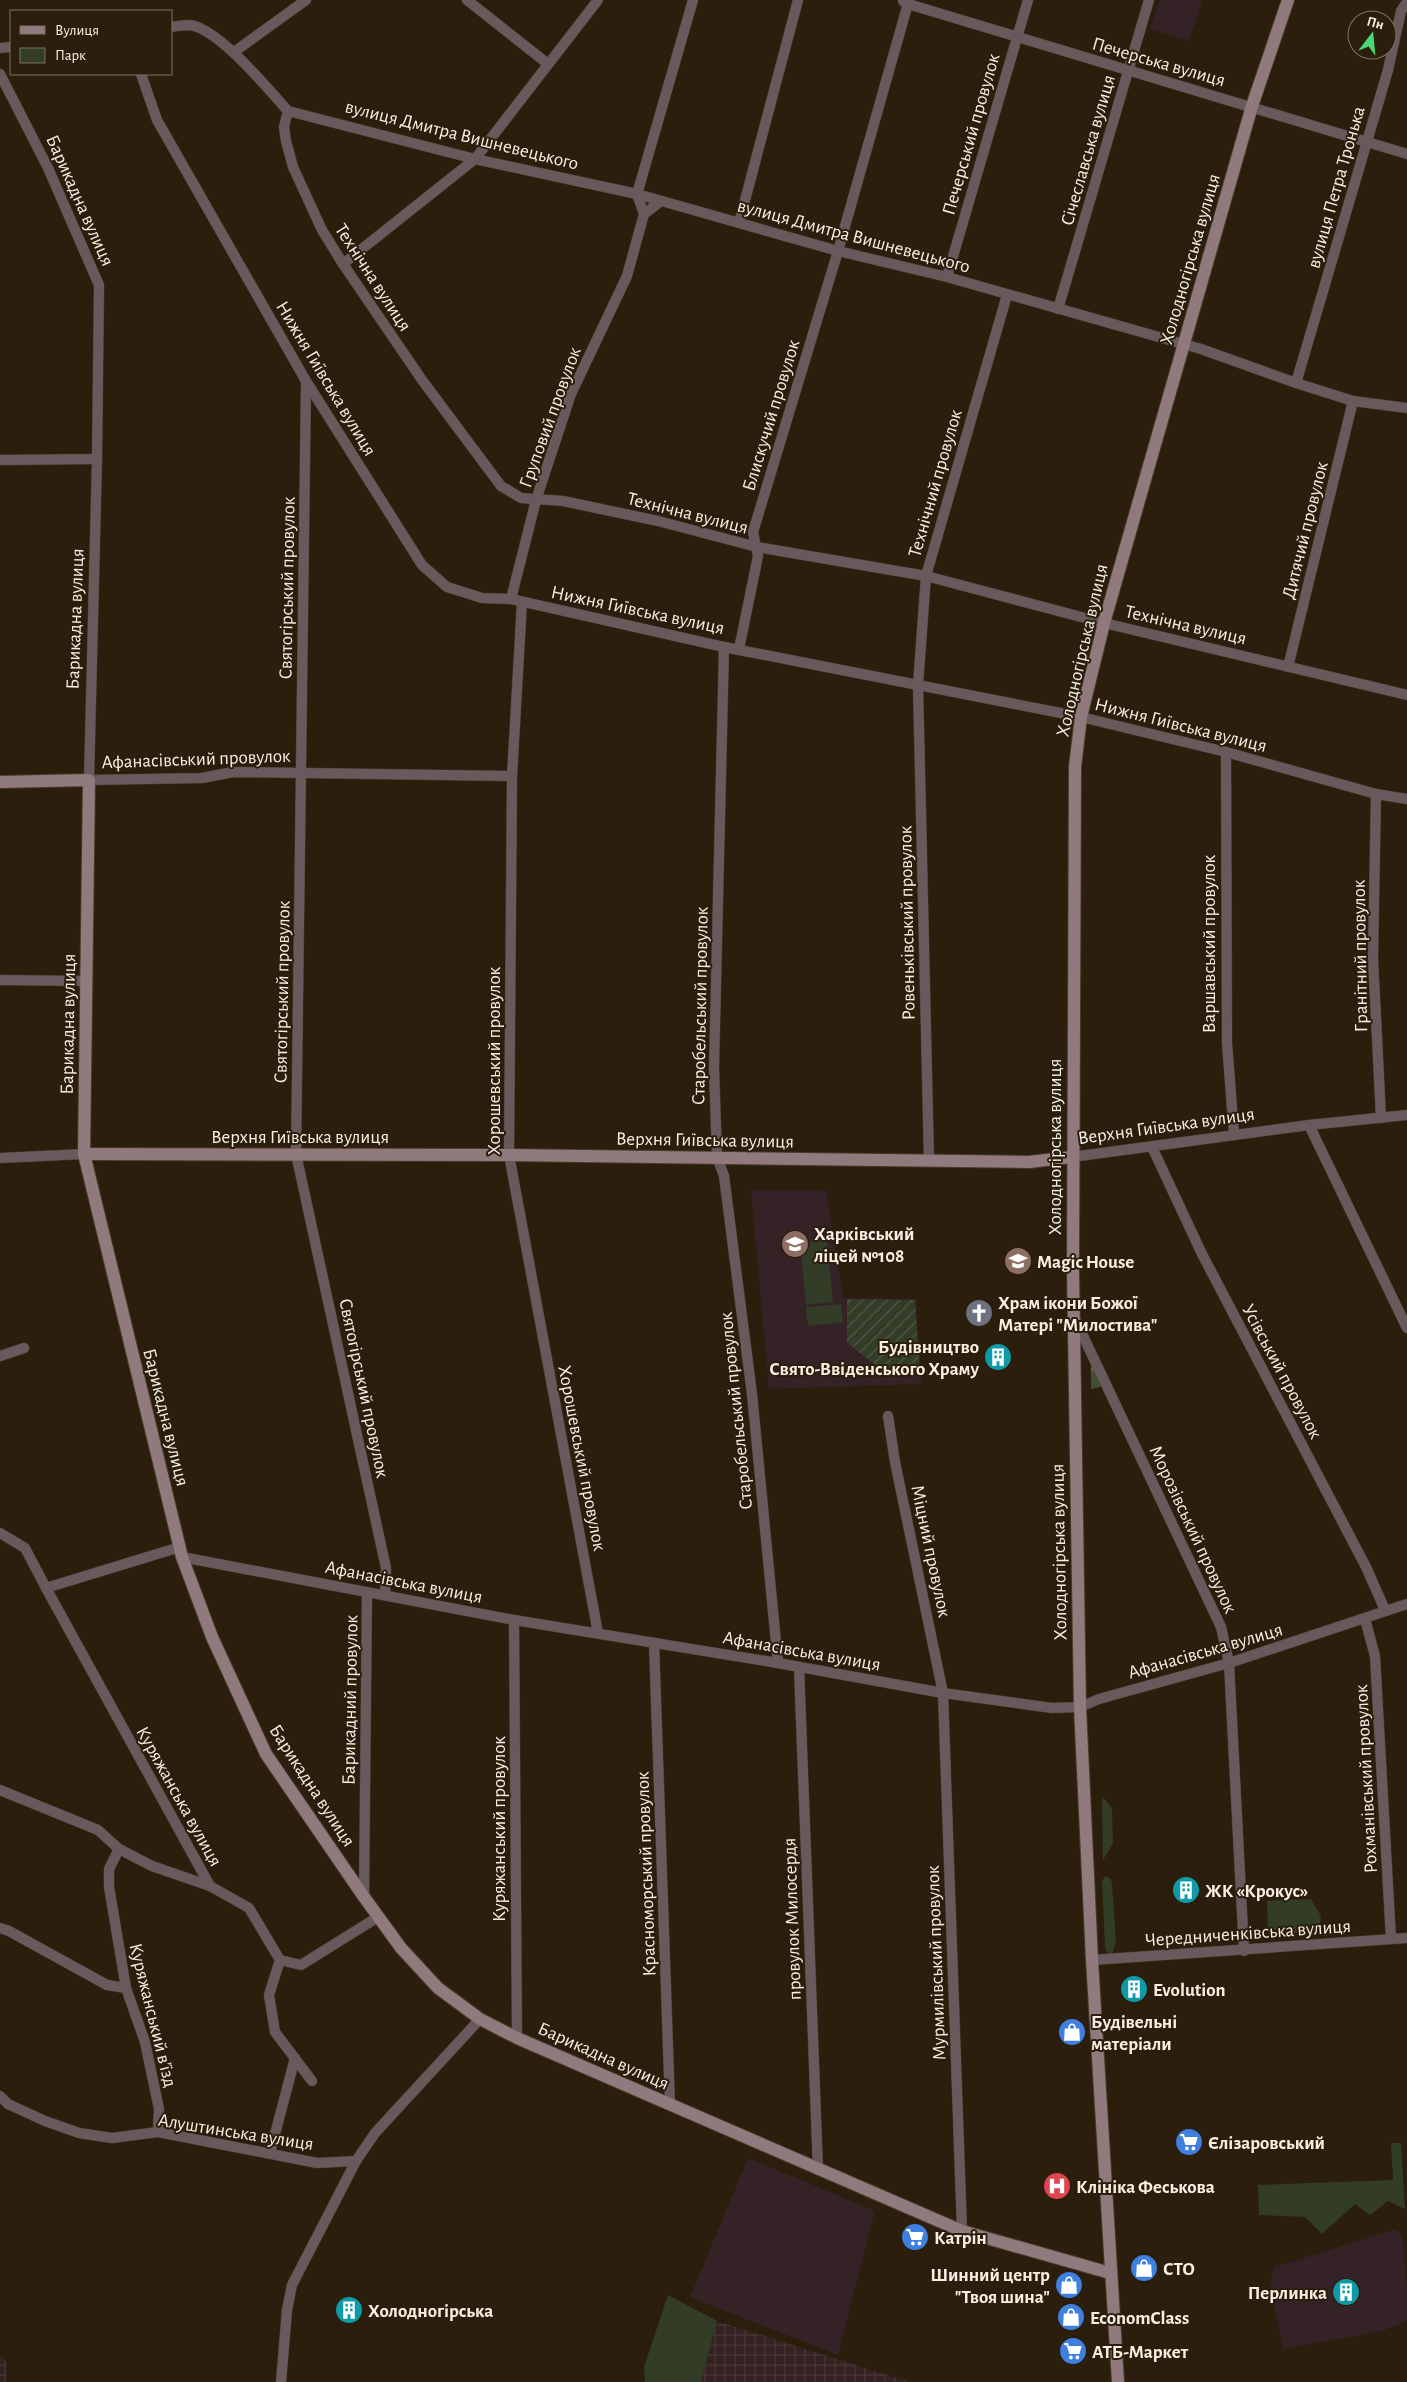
<svg xmlns="http://www.w3.org/2000/svg" width="1407" height="2382" font-family="'Alegreya Sans',sans-serif">
<style>
.industrial{fill:url(#industrial-grid)}
.education{fill:#342227}
.green{fill:#323c27}
.forest{fill:url(#forest-firs)}
.garden{fill:url(#garden-furrows)}
.lines{fill:none;stroke-linecap:round;stroke-linejoin:round}
.street-casing{stroke:#483b2b;stroke-width:11}
.secondary-casing{stroke:#483b2b;stroke-width:14}
.street{stroke:#68595c;stroke-width:10}
.secondary{stroke:#917a7e;stroke-width:12}
.labels{text-anchor:middle;stroke-width:4;stroke-linejoin:round;paint-order:stroke}
.street-label{font-size:19px;fill:#f8efe4;stroke:#2b1e0d}
.poi-label{font-size:19px;font-weight:bold;fill:#f8efe4;stroke:#2b1e0d;text-anchor:start}
</style>
<defs>
<pattern id="industrial-grid" width="8" height="8" patternUnits="userSpaceOnUse" patternTransform="scale(1.25)"><rect width="8" height="8" fill="#352222"/><path d="M0 4h8M4 0v8" fill="none" stroke="#493837"/></pattern>
<pattern id="forest-firs" width="22" height="20" patternUnits="userSpaceOnUse" patternTransform="scale(1.25)"><rect width="22" height="20" fill="#434e35"/><path d="M5 1l3.5 6h-7zM16 11l3.5 6h-7z" fill="#5f6852"/></pattern>
<pattern id="garden-furrows" width="10" height="10" patternUnits="userSpaceOnUse" patternTransform="scale(1.25)"><rect width="10" height="10" fill="#323c27"/><path d="M-1 1l2-2M0 10L10 0M9 11l2-2" fill="none" stroke="#505846"/></pattern>
</defs>
<rect width="100%" height="100%" fill="#2b1e0d"/>
<g class="industrial">
<path d="M717 2321 909 2382H701Z"/>
<path d="M0 2357 7 2362 6 2382H0Z"/>
</g>
<g class="education">
<path d="M1160 0H1202L1189 41 1150 29Z"/>
<path d="M751 1190H826L843 1298 916 1299 922 1384 769 1389Z"/>
<path d="M748 2158 875 2211 838 2355 690 2297Z"/>
<path d="M1396 2229 1402 2236 1407 2286V2321L1382 2331 1283 2349 1270 2284 1275 2267Z"/>
</g>
<g class="green">
<path d="M827 1240 833 1302 806 1305 800 1242Z"/>
<path d="M841 1304 843 1322 808 1326 806 1307Z"/>
<path d="M1102 1796 1112 1808 1113 1844 1103 1860Z"/>
<path d="M1105 1876 1111 1879 1112 1884 1116 1942 1112 1954 1108 1955 1105 1948 1102 1881Z"/>
<path d="M1311 1899 1321 1916 1319 1932 1268 1934 1267 1901Z"/>
<path d="M1391 2143H1401L1405 2209 1388 2201 1370 2215 1355 2204 1322 2234 1305 2217 1259 2215 1258 2185 1393 2180Z"/>
<path d="M668 2295 717 2321 701 2382H645L644 2367Z"/>
</g>
<path class="forest" d="M1091 1358 1101 1387 1091 1389Z"/>
<path class="garden" d="M847 1299 915 1300 920 1375 887 1374 847 1343Z"/>
<g class="lines">
<g class="street-casing">
<g id="street">
<path d="M467 0 548 64"/>
<path d="M903 1 908 4 1407 154"/>
<path d="M171 27C177 26 184 25 190 25 219 29 268 89 288 111L284 127 286 141 293 167 322 230 343 264 422 380 501 486 521 498 563 501 658 521 757 547 926 576 1104 623 1407 695"/>
<path d="M0 48 11 47"/>
<path d="M234 52 306 0"/>
<path d="M0 74 48 168 99 285 97 459 89 780 202 778 233 772 512 776"/>
<path d="M141 74 157 120 306 381 422 565 447 587 482 598 511 599 724 647 1081 717 1226 752 1376 794 1407 799"/>
<path d="M288 111 475 159 637 194 838 251 947 277 1201 349 1296 383 1353 401 1407 408"/>
<path d="M644 214 661 201"/>
<path d="M739 223 798 0"/>
<path d="M343 264 475 159 598 0"/>
<path d="M947 277 1028 0"/>
<path d="M1058 309 1149 0"/>
<path d="M306 381 296 1154 386 1568 385 1594"/>
<path d="M1296 383 1388 70 1401 11 1407 2"/>
<path d="M0 460 97 459"/>
<path d="M511 599 536 500 571 394 627 276 644 214 637 194 693 0"/>
<path d="M522 602 512 776 509 1155 598 1633"/>
<path d="M724 647 714 1068 717 1157 724 1176 752 1394 778 1663"/>
<path d="M739 649 758 556 753 532 838 251 909 0"/>
<path d="M1288 667 1353 401"/>
<path d="M1226 752 1227 1043 1234 1134"/>
<path d="M1376 794 1373 958 1381 1118"/>
<path d="M0 980 86 981"/>
<path d="M1309 1125 1407 1328"/>
<path d="M1152 1147 1202 1254 1366 1567 1385 1610"/>
<path d="M1072 1157 1309 1125 1407 1115"/>
<path d="M0 1158 84 1154"/>
<path d="M929 1161 918 685 926 576 1007 295"/>
<path d="M1075 1319 1221 1627 1229 1663 1244 1951"/>
<path d="M0 1356 24 1348"/>
<path d="M888 1416 895 1462 943 1693 962 2231"/>
<path d="M0 1533 25 1548 46 1588 180 1547"/>
<path d="M182 1557 514 1620 778 1663 943 1693 1052 1708 1080 1707 1099 1699 1229 1663 1407 1604"/>
<path d="M46 1588 210 1886 249 1908 280 1960 269 1995 275 2032 312 2081"/>
<path d="M1365 1619 1375 1656 1391 1939"/>
<path d="M514 1620 517 2038"/>
<path d="M654 1643 670 2105"/>
<path d="M799 1667 818 2170"/>
<path d="M0 1790 98 1830 119 1849 152 1866 210 1886"/>
<path d="M119 1849 109 1869V1887L126 1988 145 2042 159 2109 158 2132"/>
<path d="M364 1897 367 1592"/>
<path d="M0 1928 9 1931 107 1985 126 1988"/>
<path d="M280 1960 301 1965 378 1917"/>
<path d="M1092 1960 1407 1938"/>
<path d="M0 2096 8 2104 45 2121 79 2133 112 2138 158 2132 317 2163 356 2161"/>
<path d="M270 2153 295 2058"/>
<path d="M281 2382 287 2310 292 2285 356 2161 375 2133 480 2019"/>
</g>
</g>
<g class="secondary-casing">
<g id="secondary">
<path d="M0 782 89 780 84 1154 182 1557 212 1637 266 1754 364 1897 401 1948 438 1988 480 2019 517 2038 962 2231 1110 2273"/>
<path d="M84 1154 509 1155 1029 1162 1072 1157"/>
<path d="M1118 2382 1092 1960 1080 1707 1073 1269 1075 767 1081 717 1104 623 1252 106 1288 0"/>
</g>
</g>
<use href="#street" class="street"/>
<use href="#secondary" class="secondary"/>
</g>
<defs>
<g id="school-disc" transform="scale(1.4375)"><circle r="9.5" fill="#8d6e63" stroke="#2b1e0d"/><path d="M0-5L7-2L0 1L-7-2ZM-4 1L0 2.5L4 1V4Q0 6-4 4Z" fill="#fff"/></g>
<g id="church-disc" transform="scale(1.4375)"><circle r="9.5" fill="#6b7280" stroke="#2b1e0d"/><path d="M-1.2-6h2.4v3.5h3.3v2.4h-3.3V6h-2.4V-.1h-3.3v-2.4h3.3Z" fill="#fff"/></g>
<g id="building-disc" transform="scale(1.4375)"><circle r="9.5" fill="#0f9aa8" stroke="#2b1e0d"/><path d="M-4-6H4V6H1V3H-1V6H-4ZM-2.5-4.3h1.7v1.8h-1.7ZM.8-4.3h1.7v1.8H.8ZM-2.5-1h1.7V.8h-1.7ZM.8-1h1.7V.8H.8Z" fill="#fff"/></g>
<g id="shop-disc" transform="scale(1.4375)"><circle r="9.5" fill="#3f7fe0" stroke="#2b1e0d"/><path d="M-5-2.5h2.3a2.7 3.5 0 0 1 5.4 0H5L5.5 6h-11ZM-1.5-2.5h3a1.5 2.3 0 0 0-3 0Z" fill="#fff"/></g>
<g id="supermarket-disc" transform="scale(1.4375)"><circle r="9.5" fill="#3f7fe0" stroke="#2b1e0d"/><path d="M-6-5.5h2.5l.6 2H6L4.5 2H-2.5L-4.4-4H-6ZM-1.5 3.2a1.3 1.3 0 1 0 .1 0ZM3 3.2a1.3 1.3 0 1 0 .1 0Z" fill="#fff"/></g>
<g id="hospital-disc" transform="scale(1.4375)"><circle r="9.5" fill="#e0444e" stroke="#2b1e0d"/><path d="M-5-5h3v3.5h4V-5h3V5h-3V1.5h-4V5h-3Z" fill="#fff"/></g>
</defs>
<g fill-rule="evenodd">
<use href="#school-disc" x="795" y="1244"/>
<use href="#school-disc" x="1018" y="1261"/>
<use href="#church-disc" x="979" y="1313"/>
<use href="#building-disc" x="998" y="1357"/>
<use href="#building-disc" x="1186" y="1890"/>
<use href="#building-disc" x="1134" y="1989"/>
<use href="#shop-disc" x="1072" y="2032"/>
<use href="#supermarket-disc" x="1189" y="2142"/>
<use href="#hospital-disc" x="1057" y="2186"/>
<use href="#supermarket-disc" x="915" y="2237"/>
<use href="#shop-disc" x="1144" y="2268"/>
<use href="#shop-disc" x="1069" y="2285"/>
<use href="#building-disc" x="1346" y="2292"/>
<use href="#building-disc" x="349" y="2310"/>
<use href="#shop-disc" x="1071" y="2317"/>
<use href="#supermarket-disc" x="1073" y="2351"/>
</g>
<g class="labels">
<g class="street-label">
<text transform="translate(1159 61) rotate(16)" y="7">Печерська вулиця</text>
<text transform="translate(462 134) rotate(14)" y="7">вулиця Дмитра Вишневецького</text>
<text transform="translate(970 134) rotate(-74)" y="7">Печерський провулок</text>
<text transform="translate(1087 150) rotate(-74)" y="7">Січеславська вулиця</text>
<text transform="translate(1335 187) rotate(-74)" y="7">вулиця Петра Тронька</text>
<text transform="translate(81 200) rotate(66)" y="7">Барикадна вулиця</text>
<text transform="translate(854 235) rotate(15)" y="7">вулиця Дмитра Вишневецького</text>
<text transform="translate(1189 259) rotate(-74)" y="7">Холодногірська вулиця</text>
<text transform="translate(374 277) rotate(57)" y="7">Технічна вулиця</text>
<text transform="translate(327 378) rotate(59)" y="7">Нижня Гиївська вулиця</text>
<text transform="translate(770 415) rotate(-73)" y="7">Блискучий провулок</text>
<text transform="translate(549 417) rotate(-70)" y="7">Груповий провулок</text>
<text transform="translate(934 483) rotate(-74)" y="7">Технічний провулок</text>
<text transform="translate(688 512) rotate(14)" y="7">Технічна вулиця</text>
<text transform="translate(1304 530) rotate(-76)" y="7">Дитячий провулок</text>
<text transform="translate(286 588) rotate(-89)" y="7">Святогірський провулок</text>
<text transform="translate(638 609) rotate(12)" y="7">Нижня Гиївська вулиця</text>
<text transform="translate(74 619) rotate(-88)" y="7">Барикадна вулиця</text>
<text transform="translate(1186 624) rotate(13)" y="7">Технічна вулиця</text>
<text transform="translate(1081 650) rotate(-77)" y="7">Холодногірська вулиця</text>
<text transform="translate(1181 724) rotate(14)" y="7">Нижня Гиївська вулиця</text>
<text transform="translate(196 758) rotate(-2)" y="7">Афанасівський провулок</text>
<text transform="translate(906 923) rotate(-91)" y="7">Ровеньківський провулок</text>
<text transform="translate(1208 944) rotate(-90)" y="7">Варшавський провулок</text>
<text transform="translate(1359 956) rotate(-91)" y="7">Гранітний провулок</text>
<text transform="translate(281 992) rotate(-89)" y="7">Святогірський провулок</text>
<text transform="translate(699 1006) rotate(-89)" y="7">Старобельський провулок</text>
<text transform="translate(67 1024) rotate(-89)" y="7">Барикадна вулиця</text>
<text transform="translate(493 1061) rotate(-90)" y="7">Хорошевський провулок</text>
<text transform="translate(1166 1125) rotate(-8)" y="7">Верхня Гиївська вулиця</text>
<text x="300" y="1143">Верхня Гиївська вулиця</text>
<text transform="translate(705 1139) rotate(1)" y="7">Верхня Гиївська вулиця</text>
<text transform="translate(1054 1147) rotate(-90)" y="7">Холодногірська вулиця</text>
<text transform="translate(1283 1371) rotate(62)" y="7">Усівський провулок</text>
<text transform="translate(365 1388) rotate(78)" y="7">Святогірський провулок</text>
<text transform="translate(735 1411) rotate(-96)" y="7">Старобельський провулок</text>
<text transform="translate(167 1417) rotate(76)" y="7">Барикадна вулиця</text>
<text transform="translate(583 1458) rotate(79)" y="7">Хорошевський провулок</text>
<text transform="translate(1194 1529) rotate(65)" y="7">Морозівський провулок</text>
<text transform="translate(932 1551) rotate(78)" y="7">Міцний провулок</text>
<text transform="translate(1058 1552) rotate(-91)" y="7">Холодногірська вулиця</text>
<text transform="translate(404 1581) rotate(11)" y="7">Афанасівська вулиця</text>
<text transform="translate(802 1650) rotate(10)" y="7">Афанасівська вулиця</text>
<text transform="translate(1205 1650) rotate(-16)" y="7">Афанасівська вулиця</text>
<text transform="translate(349 1700) rotate(-89)" y="7">Барикадний провулок</text>
<text transform="translate(1365 1779) rotate(-93)" y="7">Рохманівський провулок</text>
<text transform="translate(313 1785) rotate(57)" y="7">Барикадна вулиця</text>
<text transform="translate(180 1796) rotate(61)" y="7">Куряжанська вулиця</text>
<text transform="translate(498 1829) rotate(-90)" y="7">Куряжанський провулок</text>
<text transform="translate(645 1874) rotate(-92)" y="7">Красноморський провулок</text>
<text transform="translate(791 1919) rotate(-92)" y="7">провулок Милосердя</text>
<text transform="translate(1248 1932) rotate(-4)" y="7">Чередниченківська вулиця</text>
<text transform="translate(935 1963) rotate(-92)" y="7">Мурмилівський провулок</text>
<text transform="translate(154 2015) rotate(76)" y="7">Куряжанський в’їзд</text>
<text transform="translate(604 2055) rotate(24)" y="7">Барикадна вулиця</text>
<text transform="translate(236 2131) rotate(9)" y="7">Алуштинська вулиця</text>
</g>
<g class="poi-label">
<text x="814" y="1240">Харківський<tspan x="814" dy="22">ліцей №108</tspan></text>
<text x="1037" y="1268">Magic House</text>
<text x="998" y="1309">Храм ікони Божої<tspan x="998" dy="22">Матері "Милостива"</tspan></text>
<text x="979" y="1353" text-anchor="end">Будівництво<tspan x="979" dy="22">Свято-Ввіденського Храму</tspan></text>
<text x="1205" y="1897">ЖК «Крокус»</text>
<text x="1153" y="1996">Evolution</text>
<text x="1091" y="2028">Будівельні<tspan x="1091" dy="22">матеріали</tspan></text>
<text x="1208" y="2149">Єлізаровський</text>
<text x="1076" y="2193">Клініка Феськова</text>
<text x="934" y="2244">Катрін</text>
<text x="1163" y="2275">СТО</text>
<text x="1050" y="2281" text-anchor="end">Шинний центр<tspan x="1050" dy="22">"Твоя шина"</tspan></text>
<text x="1327" y="2299" text-anchor="end">Перлинка</text>
<text x="368" y="2317">Холодногірська</text>
<text x="1090" y="2324">EconomClass</text>
<text x="1092" y="2358">АТБ-Маркет</text>
</g>
</g>
<rect x="10" y="10" width="162" height="65" fill="#2b1e0d" stroke="#7d7263"/>
<rect x="20" y="26" width="25" height="8" fill="#917a7e" stroke="#7d7263"/>
<text x="55" y="35" font-size="15" fill="#f8efe4">Вулиця</text>
<rect x="20" y="48" width="25" height="15" fill="#323c27" stroke="#7d7263"/>
<text x="55" y="60" font-size="15" fill="#f8efe4">Парк</text>
<g transform="translate(1372 35) rotate(16)"><circle r="24" fill="#2b1e0d" stroke="#7d7263"/>
<path d="M0-4L9 19L0 12L-9 19Z" fill="#4cd677"/>
<text y="-8" font-size="14" font-weight="bold" text-anchor="middle" fill="#f8efe4">Пн</text>
</g>
</svg>
